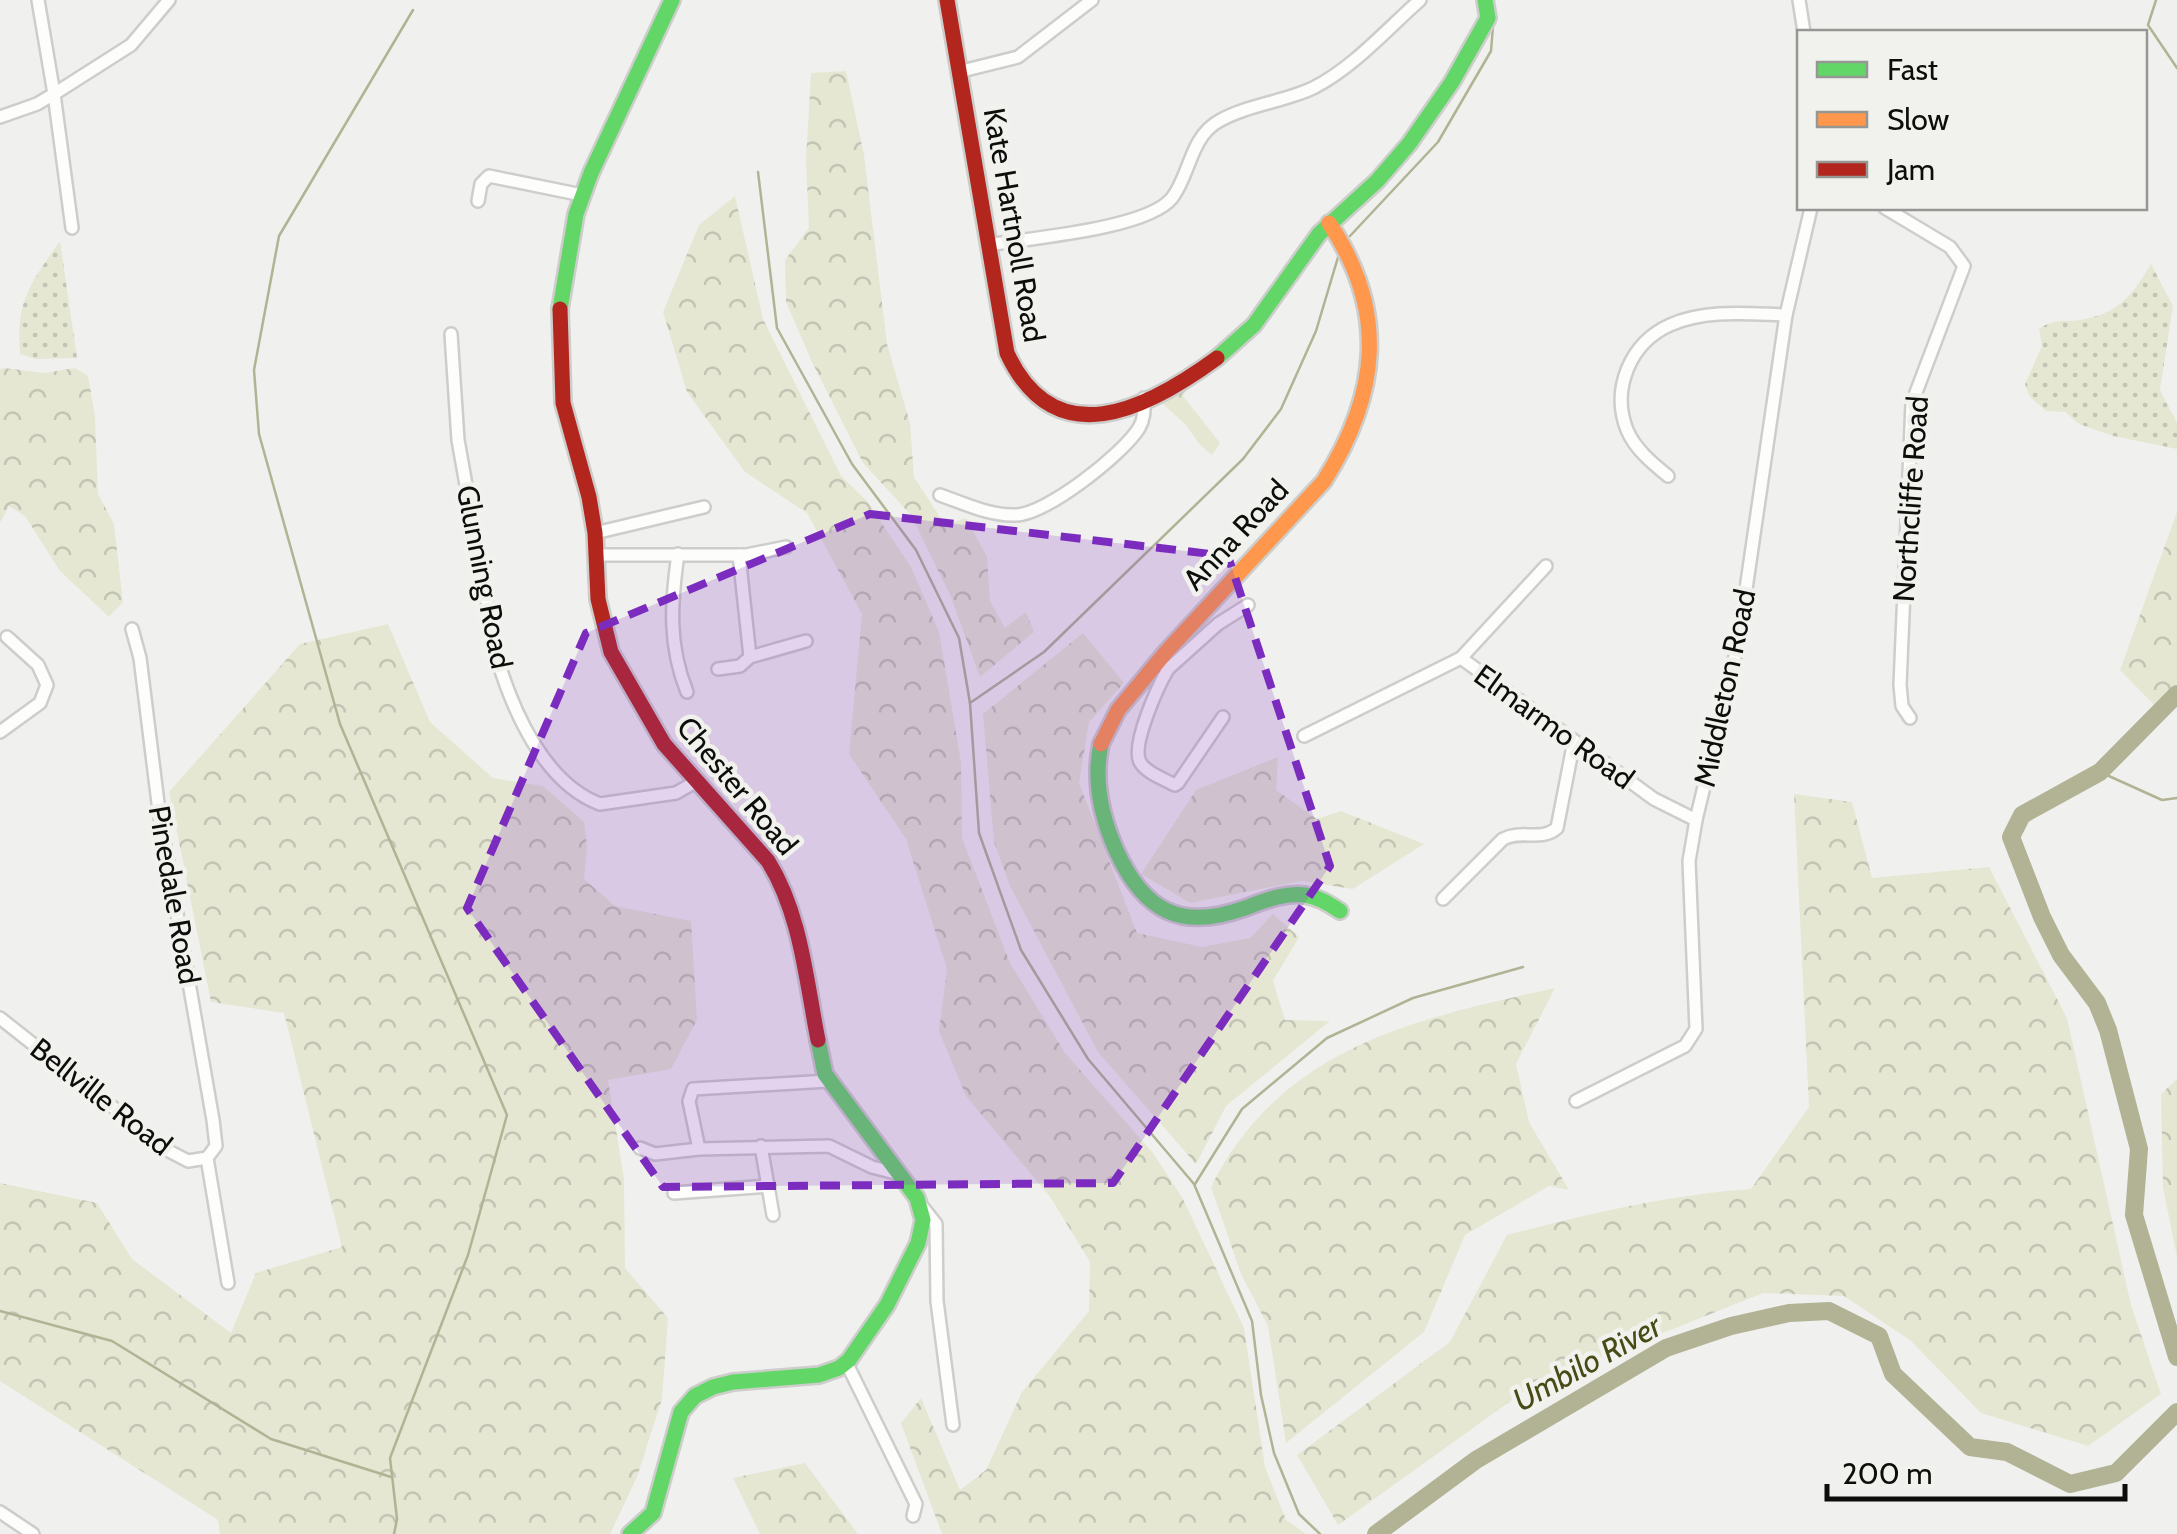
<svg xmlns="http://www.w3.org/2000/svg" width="2177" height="1534" font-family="Cabin,sans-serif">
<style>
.grass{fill:url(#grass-dots)}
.forest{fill:url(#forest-crowns)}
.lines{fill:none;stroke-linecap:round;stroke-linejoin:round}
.stream{stroke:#b1b394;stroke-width:2.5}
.river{stroke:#b1b394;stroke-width:18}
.street-casing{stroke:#cdcecb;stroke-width:16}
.fast-casing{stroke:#cdcecb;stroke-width:20}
.slow-casing{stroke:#cdcecb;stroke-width:20}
.jam-casing{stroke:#cdcecb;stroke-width:20}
.street{stroke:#fdfdfc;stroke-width:11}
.fast{stroke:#63d668;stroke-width:15}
.slow{stroke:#ff974d;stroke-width:15}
.jam{stroke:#b3261e;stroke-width:15}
.marked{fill:#7b2cbf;fill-opacity:0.2;stroke:#7b2cbf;stroke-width:8;stroke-dasharray:20 12;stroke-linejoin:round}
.labels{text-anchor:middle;stroke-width:9;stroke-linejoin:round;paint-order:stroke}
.street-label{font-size:30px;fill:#0d0d0c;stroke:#f1f2ed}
.water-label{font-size:32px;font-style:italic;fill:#494b17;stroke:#f1f2ed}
</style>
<defs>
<pattern id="grass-dots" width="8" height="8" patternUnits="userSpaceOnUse" patternTransform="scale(2.5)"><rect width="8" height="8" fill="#e5e7d3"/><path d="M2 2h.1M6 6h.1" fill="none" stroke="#c3c5b4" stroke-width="1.8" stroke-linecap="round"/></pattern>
<pattern id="forest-crowns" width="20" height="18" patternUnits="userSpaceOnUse" patternTransform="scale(2.5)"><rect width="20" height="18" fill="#e5e7d3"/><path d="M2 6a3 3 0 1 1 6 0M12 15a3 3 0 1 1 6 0" fill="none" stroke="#c3c5b4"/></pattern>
</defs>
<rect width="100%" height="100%" fill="#f0f1ee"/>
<g class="grass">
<path d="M60 241 77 358 36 359 20 354C16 300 30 284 60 241Z"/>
<path d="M2151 264 2173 306 2160 390 2177 423V449L2113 436 2079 424 2065 412 2046 411 2030 397 2025 384 2042 346 2039 329C2058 316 2064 324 2085 319 2121 312 2133 293 2151 264Z"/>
</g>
<g class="forest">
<path d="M846 71 864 155 887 344 910 423 914 477 945 525 966 518 987 557 990 601 1005 628 1026 612 1034 632 980 677 951 597 911 515 863 463 812 362 786 302 785 260 809 228 806 160 811 73Z"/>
<path d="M735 196 763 319 841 476 867 501 911 567 939 632 961 762 962 838 1010 963 1065 1053 1153 1153 1183 1199 1244 1328 1265 1467 1286 1520 1306 1534H942L901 1423 921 1398 960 1490 986 1470 1022 1392 1089 1311 1090 1262 1051 1198 966 1096 939 1031 947 969 906 839 849 754 862 614 807 513 745 472 687 392 663 312 699 225Z"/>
<path d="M4 368 45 373 75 368 88 376 95 416 98 494 114 524 123 602 109 617 60 571 25 516 9 506 0 523V369Z"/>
<path d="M1188 386 1183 396 1220 443 1212 455 1200 445 1186 425 1155 397Z"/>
<path d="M2177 512V684L2158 709 2120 670Z"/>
<path d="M388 624 430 722 493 778 543 786 584 822 587 847 584 879 615 906 691 921 697 1020 671 1069 608 1080 624 1179 625 1268 668 1318 662 1399 637 1477 610 1534H220L218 1520 0 1381V1183L97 1203 132 1259 231 1333 256 1273 342 1247 284 1013 211 1002 169 792 300 644Z"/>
<path d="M1083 633 1124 683 1089 722 1079 783 1137 933 1202 947 1250 938 1273 914 1299 937 1273 981 1285 1020 1330 1021 1226 1106 1196 1164 1098 1052 1010 886 994 842 983 714Z"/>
<path d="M1278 757 1276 790 1317 819 1341 811 1424 844 1353 889 1301 881 1190 903 1141 874 1196 790Z"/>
<path d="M1794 794 1852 802 1872 878 1989 867 2067 1018 2131 1305 2161 1394 2088 1446 1981 1413 1911 1341 1844 1296 1763 1293 1533 1385 1338 1525 1297 1455 1450 1342 1507 1235C1588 1214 1667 1195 1751 1189L1809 1107Z"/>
<path d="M1555 988 1516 1064 1529 1122 1569 1190 1549 1186 1465 1235 1424 1332 1286 1443 1268 1326 1241 1274 1211 1187C1281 1047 1414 1019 1555 988Z"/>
<path d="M2177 1079V1257L2163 1188 2161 1094Z"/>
<path d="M805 1463 858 1534H760L733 1478Z"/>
</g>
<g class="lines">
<g class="stream">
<path d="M2156 0 2148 25 2177 68"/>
<path d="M758 172 777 328 852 464 916 550 959 638 970 703 979 833 1021 950 1088 1059 1194 1184 1252 1321 1261 1395 1274 1453 1299 1514 1320 1534"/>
<path d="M1350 236 1438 142 1491 51 1493 26"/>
<path d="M970 703 1044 652 1243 459 1281 409 1316 331 1339 254"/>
<path d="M2100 772 2162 800 2177 798"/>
<path d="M1195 1184 1242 1109 1327 1038 1413 998 1523 967"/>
<path d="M0 1311 112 1341 271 1439 391 1477"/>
<path d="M394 1534 397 1519 390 1458 468 1255 507 1115 340 724 259 434 254 370 279 236 413 10"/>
</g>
<g class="river">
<path d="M2177 694 2100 772 2022 815 2011 837 2042 917 2061 955 2097 1003 2108 1030 2139 1149 2134 1215 2177 1357"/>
<path d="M1376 1534 1476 1460 1666 1348 1731 1326 1789 1313 1829 1311 1879 1336 1893 1374 1970 1447 2007 1452 2070 1484 2116 1473 2177 1412"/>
</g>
<g class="street-casing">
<g id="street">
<path d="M1799 0 1804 32"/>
<path d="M958 72 1018 57 1092 0"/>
<path d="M0 117 37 104 54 94 38 0"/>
<path d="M478 201 481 184 489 176 582 195"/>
<path d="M1885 208 1950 247 1964 266 1912 403 1900 685 1902 706 1910 718"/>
<path d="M72 228 54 94 131 45 169 0"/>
<path d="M988 245C1030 238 1147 229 1172 198 1190 175 1190 137 1219 121 1247 105 1283 102 1313 88 1353 68 1387 29 1420 0"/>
<path d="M451 334 458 440 497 658C513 711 544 783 600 804L676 793 697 781"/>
<path d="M1668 476C1652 463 1635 449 1627 430 1611 389 1630 343 1670 325 1706 309 1749 314 1786 315"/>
<path d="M940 495C963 503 990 516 1015 515 1046 515 1123 454 1139 428 1145 418 1144 409 1144 398"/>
<path d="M595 533 704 507"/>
<path d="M678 554C671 603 668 645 687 692"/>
<path d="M596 555H746L786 547"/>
<path d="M739 555 750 657"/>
<path d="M132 629 140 658 159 811 213 1120 216 1146 207 1158"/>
<path d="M1461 658 1546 566"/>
<path d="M1159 660 1168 669C1158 686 1131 745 1140 762 1146 773 1164 779 1175 785L1178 783 1223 717"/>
<path d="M718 669 740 666 750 657 806 641"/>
<path d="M1168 669 1218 624 1248 605"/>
<path d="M0 732 40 703 47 685 38 665 7 637"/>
<path d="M1304 736 1461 658 1654 799 1696 820"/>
<path d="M1443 899 1503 839C1522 829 1541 842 1557 828L1574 741"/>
<path d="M0 1018 167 1150 188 1161 207 1158"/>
<path d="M828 1081 693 1089 689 1101 699 1149 829 1146 872 1167 899 1174"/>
<path d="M1576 1101 1685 1046 1696 1029 1689 861 1696 820 1738 644 1786 315 1811 208"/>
<path d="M761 1146 773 1215"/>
<path d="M640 1148 655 1154 699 1149"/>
<path d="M207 1158 228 1283"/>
<path d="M674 1193 769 1186"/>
<path d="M921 1205 936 1224 937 1301 953 1425"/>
<path d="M847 1364 916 1504 913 1516"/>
<path d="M0 1512 33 1534"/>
</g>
</g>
<g class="fast-casing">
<g id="fast">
<path d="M560 309 576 214 591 173 672 0"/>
<path d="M1217 358 1254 325 1319 234 1377 181 1409 144 1452 82 1488 18 1485 0"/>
<path d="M1101 744C1093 781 1101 816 1116 850 1144 912 1181 931 1245 908 1264 901 1285 892 1305 895 1319 897 1329 904 1340 911"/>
<path d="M630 1534 653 1513 681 1412 695 1396 713 1387 733 1382 819 1375 839 1368 849 1360 887 1305 918 1243 923 1220 917 1198 825 1074 818 1040"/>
</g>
</g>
<g class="slow-casing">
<path id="slow" d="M1101 744 1118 710 1166 652 1324 481C1379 394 1388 311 1329 223"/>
</g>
<g class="jam-casing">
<g id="jam">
<path d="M947 0 1007 353C1055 456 1146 410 1217 358"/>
<path d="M560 309 563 403 589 497 595 533 598 599 611 652 664 744 768 861C801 914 806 980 818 1040"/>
</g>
</g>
<use href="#street" class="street"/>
<use href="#fast" class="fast"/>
<use href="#slow" class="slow"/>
<use href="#jam" class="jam"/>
</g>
<path class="marked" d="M870 514 1228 556 1330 866 1113 1183 663 1187 467 908 586 633Z"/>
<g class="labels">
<g class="street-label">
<text transform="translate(1014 225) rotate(80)" y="10">Kate Hartnoll Road</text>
<text transform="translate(1911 499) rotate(-86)" y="10">Northcliffe Road</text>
<text transform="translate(1236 535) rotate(-47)" y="10">Anna Road</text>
<text transform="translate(484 577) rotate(79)" y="10">Glunning Road</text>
<text transform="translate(1725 688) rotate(-78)" y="10">Middleton Road</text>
<text transform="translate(1554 727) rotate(36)" y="10">Elmarmo Road</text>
<text transform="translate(737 786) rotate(50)" y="10">Chester Road</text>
<text transform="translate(174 895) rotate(80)" y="10">Pinedale Road</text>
<text transform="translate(101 1097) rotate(38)" y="10">Bellville Road</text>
</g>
<g class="water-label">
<text transform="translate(1587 1363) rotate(-29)" y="11">Umbilo River</text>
</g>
</g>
<rect x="1797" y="30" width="350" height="180" fill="#f1f2ed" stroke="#969693" stroke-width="2.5"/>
<rect x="1817" y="62" width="50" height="15" fill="#63d668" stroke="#969693" stroke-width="2.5"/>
<text x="1887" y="80" font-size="30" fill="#0d0d0c">Fast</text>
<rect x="1817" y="112" width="50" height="15" fill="#ff974d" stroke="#969693" stroke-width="2.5"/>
<text x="1887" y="130" font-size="30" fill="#0d0d0c">Slow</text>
<rect x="1817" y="162" width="50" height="15" fill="#b3261e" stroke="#969693" stroke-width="2.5"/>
<text x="1887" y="180" font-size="30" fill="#0d0d0c">Jam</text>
<path d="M1827 1484v15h298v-15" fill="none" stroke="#0d0d0c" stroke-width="5"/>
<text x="1842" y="1484" font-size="30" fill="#0d0d0c" stroke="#f1f2ed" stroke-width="8" paint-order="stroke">200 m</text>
</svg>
